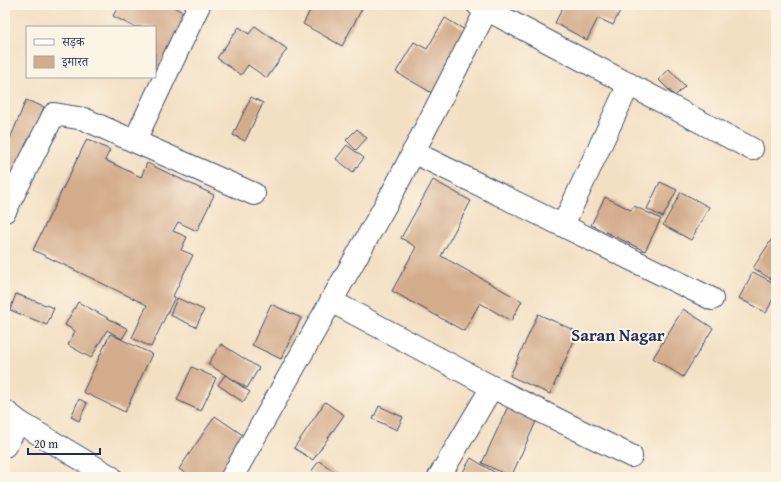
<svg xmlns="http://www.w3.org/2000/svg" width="781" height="482" font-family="'Gentium Book Plus','Noto Serif Devanagari',serif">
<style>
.building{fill:#d3ac8b}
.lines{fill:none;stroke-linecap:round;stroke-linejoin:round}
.street-casing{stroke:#3b4a6d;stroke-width:24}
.street{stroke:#fff;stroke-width:22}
.labels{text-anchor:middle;stroke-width:4;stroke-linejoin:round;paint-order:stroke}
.district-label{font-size:17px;font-weight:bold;fill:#1b2f5e;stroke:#fcf5e5}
</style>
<rect width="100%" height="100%" fill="#fcf5e5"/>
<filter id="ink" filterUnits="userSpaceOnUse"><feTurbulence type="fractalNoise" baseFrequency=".025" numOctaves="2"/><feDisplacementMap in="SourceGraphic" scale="8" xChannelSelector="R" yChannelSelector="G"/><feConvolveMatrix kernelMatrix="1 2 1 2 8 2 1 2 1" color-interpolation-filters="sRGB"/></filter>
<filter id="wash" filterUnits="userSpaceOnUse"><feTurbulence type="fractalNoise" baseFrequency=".012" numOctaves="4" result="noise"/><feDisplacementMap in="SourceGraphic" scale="16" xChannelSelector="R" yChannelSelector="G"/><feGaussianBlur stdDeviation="0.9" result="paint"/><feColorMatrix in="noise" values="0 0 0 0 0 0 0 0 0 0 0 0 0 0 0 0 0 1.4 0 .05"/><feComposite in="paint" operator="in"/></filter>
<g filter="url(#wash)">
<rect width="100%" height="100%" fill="#f3e0c3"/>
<g id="blocks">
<g class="building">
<path d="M119 5H170L192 17 162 73 155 70V27H134L113 16Z"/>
<path d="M313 5H364L342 46 303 24Z"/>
<path d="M564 5H623L613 25 598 18 587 40 555 23Z"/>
<path d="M445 18 480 39 444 100 396 72 414 42 427 49Z"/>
<path d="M255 26 287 49 267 78 248 65 241 75 217 58 239 27 249 34Z"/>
<path d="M669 69 685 86 675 96 659 80Z"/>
<path d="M251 97 263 103 245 141 233 135Z"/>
<path d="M26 100 44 107 15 177 5 173V151Z"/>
<path d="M357 129 367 138 356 150 346 140Z"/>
<path d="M87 139 110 150 105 160 141 177 147 163 214 195 197 231 178 222 173 231 187 237 181 250 193 255 173 296 175 297 151 347 132 338 147 305 33 250Z"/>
<path d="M347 145 364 158 353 172 336 159Z"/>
<path d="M433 180 471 201 441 256 522 301 511 321 480 303 464 331 392 291 416 247 401 238Z"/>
<path d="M660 182 677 190 663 217 647 209Z"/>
<path d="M681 192 709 207 691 240 663 225Z"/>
<path d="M605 197 631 210 634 206 661 219 645 251 591 225Z"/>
<path d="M774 236 776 237V282L753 268Z"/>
<path d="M753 272 776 284V293L766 313 739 298Z"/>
<path d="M16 294 54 308 47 325 10 310Z"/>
<path d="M177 298 204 310 196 327 170 315Z"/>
<path d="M78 302 128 329 122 339 107 330 91 358 68 345 75 331 65 325Z"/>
<path d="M271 304 301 318 281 359 252 345Z"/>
<path d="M683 309 713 328 683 377 653 358Z"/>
<path d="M538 314 578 332 550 394 510 376Z"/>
<path d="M110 334 152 354 125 412 83 392Z"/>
<path d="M221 344 259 368 247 388 208 364Z"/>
<path d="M192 367 216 378 201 411 177 400Z"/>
<path d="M225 375 250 392 243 402 218 385Z"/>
<path d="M79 399 87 403 79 421 71 417Z"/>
<path d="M325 402 344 415 313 460 294 448Z"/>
<path d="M510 402 539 415 511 477 482 463Z"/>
<path d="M379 406 403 417 397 430 373 419Z"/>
<path d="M215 416 256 444 234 477H191L179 469Z"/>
<path d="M471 458 502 477H460Z"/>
<path d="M319 461 340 475 339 477H318L311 472Z"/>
</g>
</g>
</g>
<g filter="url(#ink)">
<use href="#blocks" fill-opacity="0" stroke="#3b4a6d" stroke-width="1"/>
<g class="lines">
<g class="street-casing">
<g id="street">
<path d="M478 5 752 149"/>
<path d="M135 140 199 5"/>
<path d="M413 152 712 299"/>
<path d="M5 211 54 114 84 119 254 194"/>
<path d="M563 225 629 84"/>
<path d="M331 301 492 387 631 456"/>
<path d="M5 411 19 422 111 477"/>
<path d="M5 446 19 422"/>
<path d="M232 477 394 190 489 5"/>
<path d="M439 477 492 387"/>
</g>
</g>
<use href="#street" class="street"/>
</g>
</g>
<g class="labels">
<g class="district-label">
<text x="618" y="341">Saran Nagar</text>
</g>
</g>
<rect width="781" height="482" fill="none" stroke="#fcf5e5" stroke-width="20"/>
<rect x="26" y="26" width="130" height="52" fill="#fcf5e5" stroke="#a2a6af"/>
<rect x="34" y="39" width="20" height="6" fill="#ffffff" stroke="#a2a6af"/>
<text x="62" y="46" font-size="12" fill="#1b2f5e">सड़क</text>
<rect x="34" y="56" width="20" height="12" fill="#d3ac8b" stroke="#a2a6af"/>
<text x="62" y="66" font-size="12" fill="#1b2f5e">इमारत</text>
<path d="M28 448v6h72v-6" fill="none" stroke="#1b2f5e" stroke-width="2"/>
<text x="34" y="448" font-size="12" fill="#1b2f5e" stroke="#fcf5e5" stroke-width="3" paint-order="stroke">20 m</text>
</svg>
